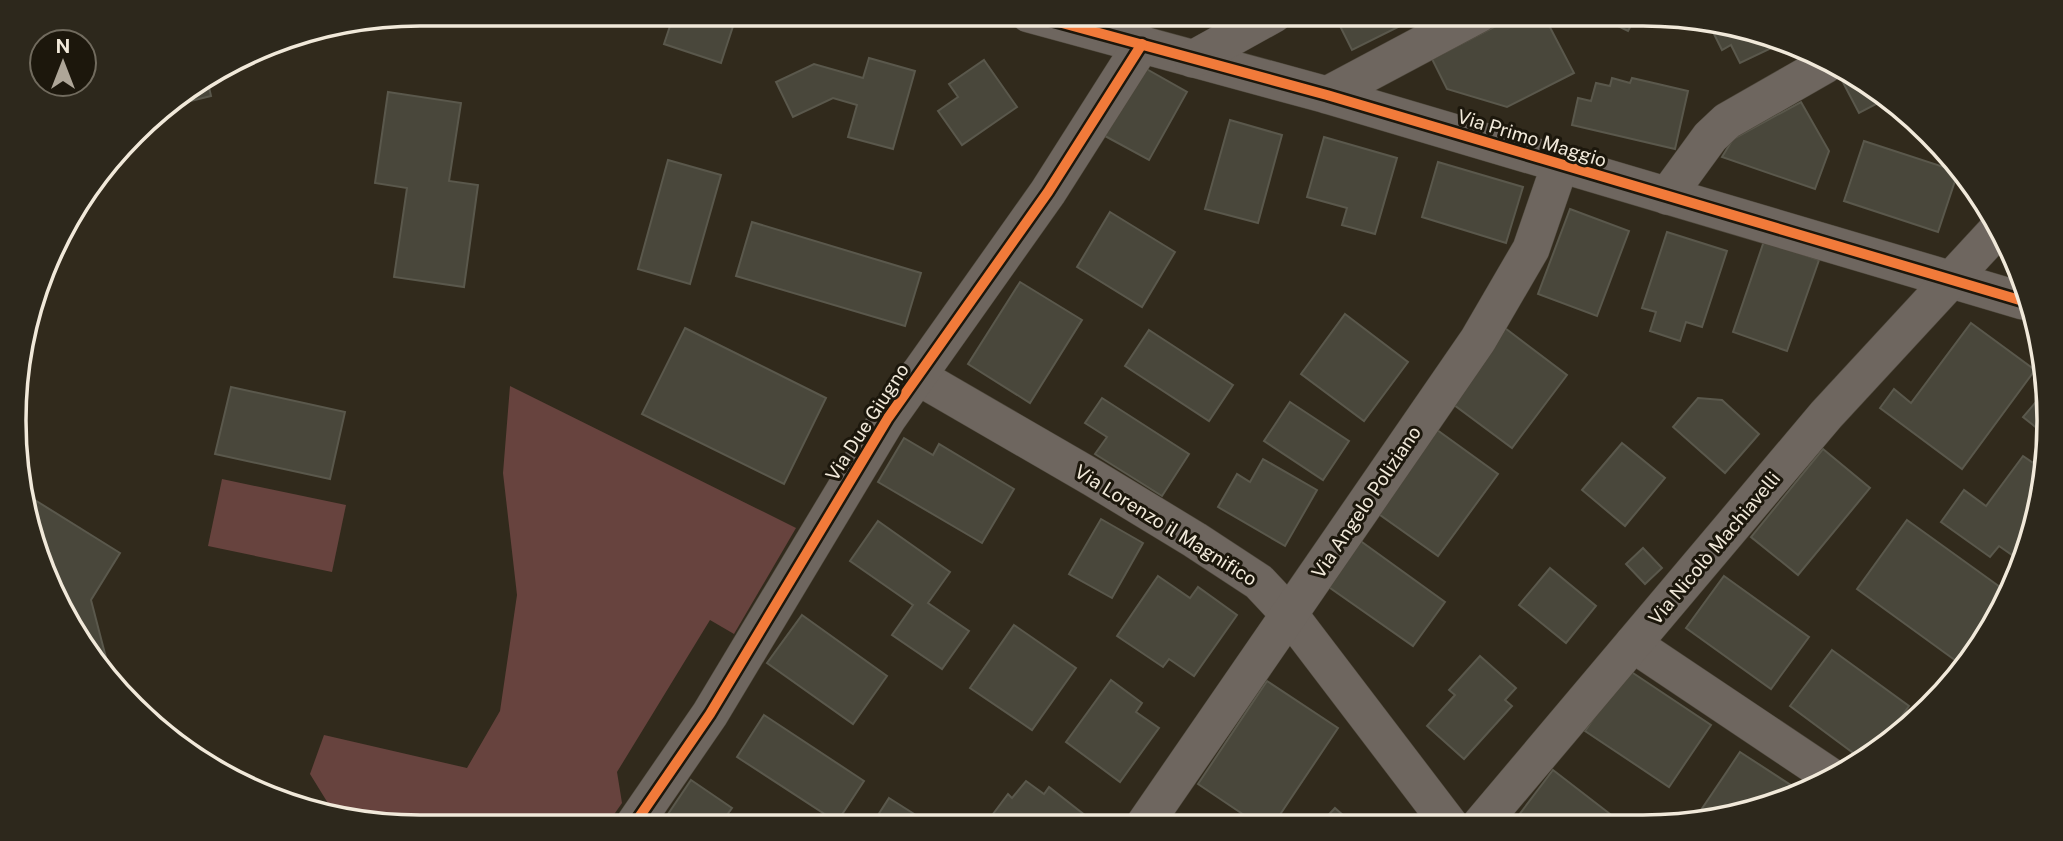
<svg xmlns="http://www.w3.org/2000/svg" width="2063" height="841" font-family="'Public Sans',sans-serif">
<style>
.green{fill:#67433e}
.building{fill:#49473b;stroke:#5a584c;stroke-width:2}
.lines{fill:none;stroke-linecap:round;stroke-linejoin:round}
.minor-casing{stroke:#4e483c;stroke-width:38}
.minor{stroke:#6e665f;stroke-width:37}
.cycleway-casing{stroke:#1c170c;stroke-width:15}
.cycleway{stroke:#f17a3a;stroke-width:10}
.labels{text-anchor:middle;stroke-width:6;stroke-linejoin:round;paint-order:stroke}
.street-label{font-size:19px;fill:#f1e9da;stroke:#1c170c}
.rim{fill:none;stroke:#f1e9da;stroke-width:3.5}
</style>
<rect width="100%" height="100%" fill="#312a1c"/>
<g class="green">
<path d="M510 386 796 528 734 634 710 620 617 772 622 803 606 826 421 827 334 813 310 774 324 735 467 768 500 711 517 595 503 473Z"/>
<path d="M222 479 346 505 332 572 208 546Z"/>
</g>
<g class="building">
<path d="M674 14H737L721 63 664 44Z"/>
<path d="M1334 14H1424L1352 50Z"/>
<path d="M1519 14H1543L1574 73 1507 107 1447 89 1432 59Z"/>
<path d="M1593 14H1637L1628 31Z"/>
<path d="M1715 26 1773 35 1784 42 1740 63 1731 45 1722 50 1711 28Z"/>
<path d="M869 58 915 71 893 149 848 137 857 105 833 98 793 117 776 82 814 64 863 78Z"/>
<path d="M984 60 1017 107 962 145 938 111 958 97 949 84Z"/>
<path d="M1143 67 1187 92 1149 160 1105 136Z"/>
<path d="M1838 73 1884 100 1859 113Z"/>
<path d="M1612 78 1630 83 1632 78 1688 91 1675 149 1572 125 1578 98 1591 101 1596 83 1610 86Z"/>
<path d="M208 83 211 96 166 107Z"/>
<path d="M388 92 461 103 449 181 478 185 464 287 394 277 407 188 375 183Z"/>
<path d="M1801 102 1829 151 1815 189 1722 157 1733 139Z"/>
<path d="M1230 120 1282 135 1258 223 1205 209Z"/>
<path d="M1324 137 1397 158 1375 234 1342 225 1347 208 1307 197Z"/>
<path d="M1864 141 1953 170 1957 175 1938 232 1844 201Z"/>
<path d="M668 160 721 175 690 284 638 269Z"/>
<path d="M1438 162 1523 187 1506 243 1422 217Z"/>
<path d="M1570 209 1629 231 1597 316 1538 294Z"/>
<path d="M1110 212 1175 252 1142 307 1077 267Z"/>
<path d="M752 222 921 273 905 326 736 276Z"/>
<path d="M1667 232 1727 251 1702 327 1686 322 1680 341 1650 331 1656 312 1642 308Z"/>
<path d="M1764 241 1819 260 1787 351 1733 332Z"/>
<path d="M1020 282 1082 320 1030 403 968 364Z"/>
<path d="M1345 314 1408 362 1364 421 1301 374Z"/>
<path d="M1971 323 2035 370 1962 469 1880 408 1894 389 1911 403Z"/>
<path d="M1501 325 1567 375 1512 448 1446 399Z"/>
<path d="M685 328 826 398 784 484 642 414Z"/>
<path d="M1149 330 1233 385 1209 421 1125 366Z"/>
<path d="M231 387 345 412 330 479 215 454Z"/>
<path d="M2047 389 2048 394 2043 433 2023 417Z"/>
<path d="M1102 398 1189 454 1162 496 1095 454 1107 437 1085 423Z"/>
<path d="M1698 398 1722 400 1759 434 1725 473 1673 427Z"/>
<path d="M1290 402 1349 441 1323 480 1264 441Z"/>
<path d="M1433 427 1498 474 1438 556 1373 510Z"/>
<path d="M904 438 933 455 939 444 1014 489 982 543 878 482Z"/>
<path d="M1622 443 1665 478 1625 526 1582 490Z"/>
<path d="M1823 449 1870 488 1798 575 1751 537Z"/>
<path d="M2023 456 2039 467 2028 551 2022 562 1999 546 1990 557 1941 522 1964 490 1986 506Z"/>
<path d="M1263 459 1317 490 1285 546 1218 507 1237 474 1250 482Z"/>
<path d="M22 492 120 553 91 600 111 677 82 646 22 500Z"/>
<path d="M1101 519 1143 543 1112 598 1069 574Z"/>
<path d="M1907 520 2007 592 1982 644 1963 666 1857 589Z"/>
<path d="M878 521 950 572 928 603 969 631 942 669 892 635 913 605 850 561Z"/>
<path d="M1355 537 1445 602 1413 646 1323 583Z"/>
<path d="M1643 548 1662 568 1645 584 1626 564Z"/>
<path d="M1550 568 1596 606 1566 643 1519 605Z"/>
<path d="M1158 576 1190 598 1198 587 1237 615 1194 676 1169 659 1163 667 1117 636Z"/>
<path d="M1724 576 1809 637 1771 689 1686 628Z"/>
<path d="M802 615 887 676 853 724 767 663Z"/>
<path d="M1014 625 1076 668 1032 730 970 688Z"/>
<path d="M1832 650 1909 706 1881 745 1860 758 1790 706Z"/>
<path d="M1480 656 1516 688 1505 700 1512 706 1464 759 1427 726 1455 695 1449 690Z"/>
<path d="M1627 669 1711 725 1669 787 1585 731Z"/>
<path d="M1111 680 1142 703 1136 712 1159 728 1120 782 1066 742Z"/>
<path d="M1267 681 1338 728 1273 825H1259L1198 784Z"/>
<path d="M764 715 864 781 837 822 737 757Z"/>
<path d="M1740 752 1803 793 1705 821 1697 816Z"/>
<path d="M1553 770 1623 824H1512Z"/>
<path d="M691 780 732 808 719 826H660Z"/>
<path d="M1026 781 1044 794 1049 787 1086 816 1079 825H1000L990 818 1008 794 1012 798Z"/>
<path d="M889 798 933 826H871Z"/>
<path d="M1335 808 1353 824 1319 825Z"/>
</g>
<g class="lines">
<g class="minor-casing">
<g id="minor">
<path d="M1029 14 1327 95 2023 301"/>
<path d="M1193 59 1274 14"/>
<path d="M1327 95 1479 14"/>
<path d="M1667 196 1710 137 1727 121 1825 65"/>
<path d="M917 376 1093 478 1195 540 1259 582 1289 614 1449 824"/>
<path d="M1633 644 1830 776"/>
<path d="M1481 824 1826 415 1998 229"/>
<path d="M1144 825 1478 340 1531 249 1560 165"/>
<path d="M633 826 710 714 888 418 1048 192 1142 44"/>
</g>
</g>
<use href="#minor" class="minor"/>
<g class="cycleway-casing">
<g id="cycleway">
<path d="M1029 14 1327 95 2023 301"/>
<path d="M633 826 710 714 888 418 1048 192 1142 44"/>
</g>
</g>
<use href="#cycleway" class="cycleway"/>
</g>
<g class="labels">
<g class="street-label">
<text transform="translate(1532 138) rotate(17)" y="7">Via Primo Maggio</text>
<text transform="translate(867 422) rotate(-57)" y="7">Via Due Giugno</text>
<text transform="translate(1366 502) rotate(-56)" y="7">Via Angelo Poliziano</text>
<text transform="translate(1166 525) rotate(32)" y="7">Via Lorenzo il Magnifico</text>
<text transform="translate(1714 548) rotate(-50)" y="7">Via Nicolò Machiavelli</text>
</g>
</g>
<path d="M0 0H2063V841H0ZM420 26H1643A394 394 0 0 1 2037 420V421A394 394 0 0 1 1643 815H420A394 394 0 0 1 26 421V420A394 394 0 0 1 420 26Z" fill="#2d281c" fill-rule="evenodd"/>
<path class="rim" d="M420 26H1643A394 394 0 0 1 2037 420V421A394 394 0 0 1 1643 815H420A394 394 0 0 1 26 421V420A394 394 0 0 1 420 26Z"/>
<g transform="translate(63 63)"><circle r="33" fill="#1c170c" stroke="#716b5e" stroke-width="2"/>
<path d="M0-5L12 26L0 18L-12 26Z" fill="#aea698"/>
<text y="-10" font-size="19" font-weight="bold" text-anchor="middle" fill="#f1e9da">N</text>
</g>
</svg>
